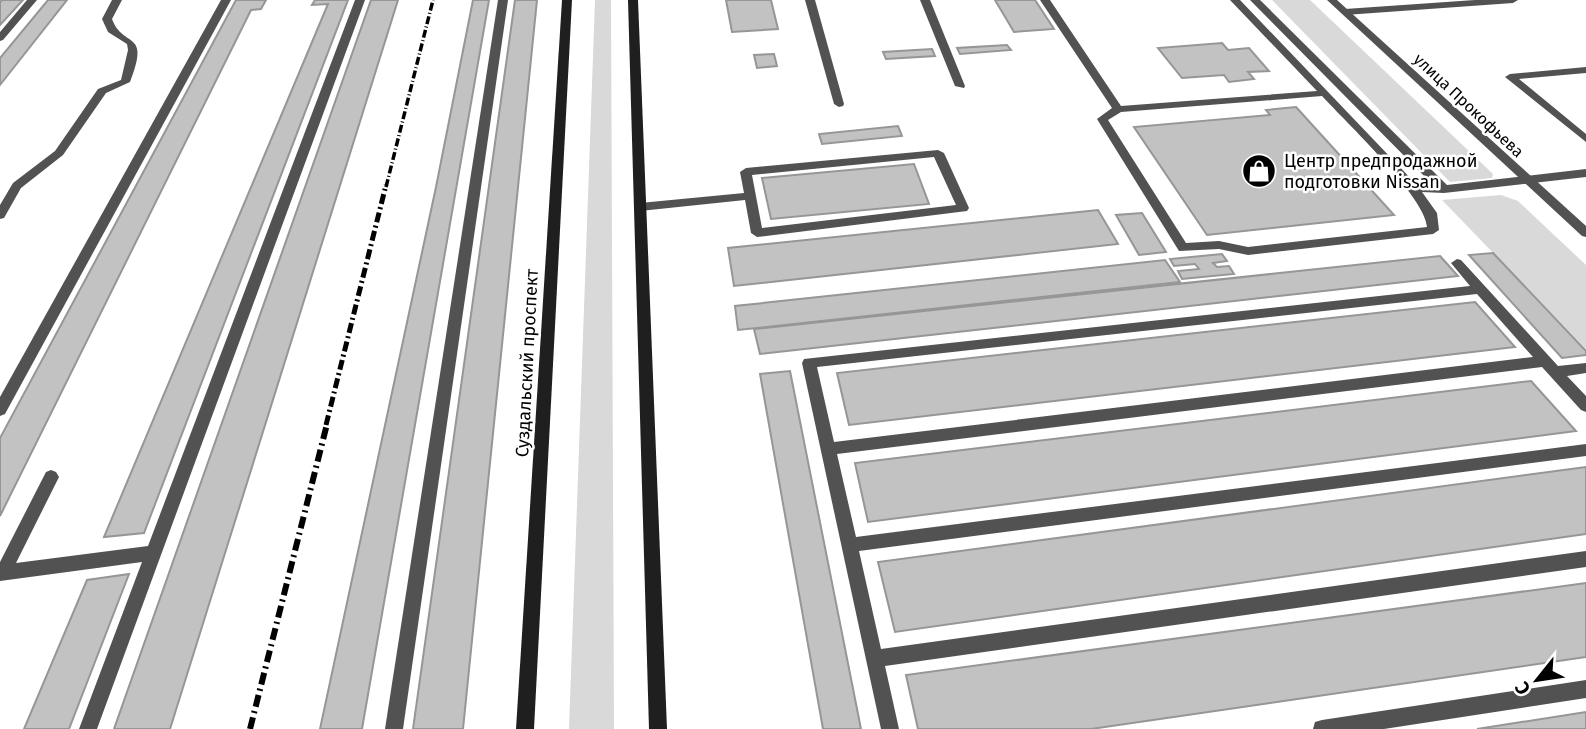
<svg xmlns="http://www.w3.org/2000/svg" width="1586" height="729" font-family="'Fira Sans',sans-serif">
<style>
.green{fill:#d9d9d9}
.building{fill:#c2c2c2;stroke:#969696;stroke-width:2}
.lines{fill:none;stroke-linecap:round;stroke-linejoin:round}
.service{fill:#525252;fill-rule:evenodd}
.minor{fill:#525252;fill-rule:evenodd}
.secondary{fill:#1f1f1f;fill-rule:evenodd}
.rail-far2{stroke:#000;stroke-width:3.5;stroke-dasharray:8 2.5 1 2.5;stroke-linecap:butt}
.rail-far1{stroke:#000;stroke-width:5;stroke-dasharray:10 3.5 2 3.5;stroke-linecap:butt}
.rail{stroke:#000;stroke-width:6;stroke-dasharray:12 4.5 2 4.5;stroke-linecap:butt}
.labels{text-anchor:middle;stroke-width:5;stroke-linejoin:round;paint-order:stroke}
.far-street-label{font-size:16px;fill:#000;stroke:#fff}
.poi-label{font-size:18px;fill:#000;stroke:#fff;text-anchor:start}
.street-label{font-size:18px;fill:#000;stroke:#fff}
</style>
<rect width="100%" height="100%" fill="#fff"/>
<g class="green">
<path d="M595 0H611L614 729H569Z"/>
<path d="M1272 0H1310L1493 174 1492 178 1450 182Z"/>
<path d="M1501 195 1518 201 1586 265V349L1442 200Z"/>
</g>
<g class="building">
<path d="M2 0H23L0 25V2Z"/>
<path d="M48 0H67L0 85V58Z"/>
<path d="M236 0H266L261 9 251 10 0 516V438Z"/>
<path d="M315 0H348L144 533 104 537 328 4 312 5Z"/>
<path d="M371 0H398L170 729H114Z"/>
<path d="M473 0H489L362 729H320L436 187Z"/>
<path d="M515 0H537L463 729H413Z"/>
<path d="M726 0H771L778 29 732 32Z"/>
<path d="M995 0H1035L1054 29 1014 32Z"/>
<path d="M1222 43 1228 50 1249 48 1269 71 1248 72 1254 79 1229 82 1224 75 1182 78 1158 48Z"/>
<path d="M1007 45 1011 50 960 54 957 48Z"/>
<path d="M932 49 935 56 886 59 883 52Z"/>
<path d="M774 54 777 66 757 68 754 55Z"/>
<path d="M1296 107 1394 215 1207 235 1134 127 1270 115 1266 110Z"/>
<path d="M898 126 902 136 822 144 819 134Z"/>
<path d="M914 164 929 204 771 219 762 178Z"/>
<path d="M1098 210 1118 244 734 286 728 248Z"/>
<path d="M1142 213 1166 252 1139 255 1116 215Z"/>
<path d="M1493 253 1586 351V355L1562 358 1469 255Z"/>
<path d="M1222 254 1227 261 1213 263 1217 267 1229 266 1234 274 1182 279 1178 271 1199 269 1195 264 1174 266 1170 259Z"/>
<path d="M1440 256 1458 276 760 354 754 329Z"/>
<path d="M1165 260 1180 282 738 330 735 306Z"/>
<path d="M1475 302 1515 347 849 425 837 373Z"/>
<path d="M790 371 861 729H823L760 374Z"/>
<path d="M1531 381 1576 431 868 522 855 463Z"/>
<path d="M1586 467V534L895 632 878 562Z"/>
<path d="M129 574 69 729H24L87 580Z"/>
<path d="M1586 583V657L1091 729H918L906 675Z"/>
<path d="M1586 712V729H1477Z"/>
</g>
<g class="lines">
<g class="service">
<path d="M27 0H37L3 40 0 41V32Z"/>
<path d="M221 0H231L5 414 0 416V397Z"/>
<path d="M355 0H365L97 729H79L142 562 0 581V562L46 472 51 470 56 472 59 477 16 563 148 546Z"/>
<path d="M498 0H508L403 729H385Z"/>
<path d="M805 0H815L844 104 843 106 839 107 834 104Z"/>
<path d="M920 0H930L965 86 964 88 955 86Z"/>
<path d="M1040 0H1050L1121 106 1317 91 1230 0H1240L1416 184 1433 185 1250 0H1260L1447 185 1586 169V177L1444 193 1422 192 1437 213 1439 230 1433 234 1248 255 1219 249 1179 251 1097 119 1112 108ZM1322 96C1345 121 1426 198 1427 227L1248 247 1219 241 1186 243 1108 120 1121 112Z"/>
<path d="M1475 0H1518L1513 3 1345 15 1340 12 1345 9Z"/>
<path d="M1586 67V73L1519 79 1586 134V142L1505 77 1510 74Z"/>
<path d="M938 150 944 153 969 208 967 211 757 237 751 233 745 200 640 211 634 207 640 203 744 193 740 172 746 168ZM934 157 956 205 762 228 752 175Z"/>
<path d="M1457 259 1461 260 1558 366 1586 363V373L1567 376 1586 396V412L1581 410 1542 367 837 454 856 537 1586 444V456L859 551 881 649 1586 551V567L885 666 899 729H881L802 363 804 359 1470 286 1451 263ZM1477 294 1533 357 834 442 817 367Z"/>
<path d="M1586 680V698L1384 729H1313L1315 722 1322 720Z"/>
</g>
<g class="minor">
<path d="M112 0H122L112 19C123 49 151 29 130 82L106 93 63 155 21 188 4 218 0 219V205L13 183 55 151 98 89 121 80 128 50 127 44 108 32 102 19Z"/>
<path d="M1327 0H1337L1586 226V237L1582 236Z"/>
</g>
<g class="secondary">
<path d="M562 0H572L534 729H516Z"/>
<path d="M628 0H638L667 729H649Z"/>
</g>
<path class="rail-far2" d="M386 187 433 0"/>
<path class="rail-far1" d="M326 425 386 185"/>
<path class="rail" d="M250 729 327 424"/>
</g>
<defs>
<g id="shop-disc" transform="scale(1.75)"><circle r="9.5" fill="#000" stroke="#fff"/><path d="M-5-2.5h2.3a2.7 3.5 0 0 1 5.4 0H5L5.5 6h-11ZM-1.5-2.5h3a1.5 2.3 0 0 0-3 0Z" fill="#fff"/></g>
</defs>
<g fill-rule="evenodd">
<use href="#shop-disc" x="1259" y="171"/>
</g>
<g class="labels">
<g class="far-street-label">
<text transform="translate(1469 105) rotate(43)" y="6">улица Прокофьева</text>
</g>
<g class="poi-label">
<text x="1284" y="167">Центр предпродажной<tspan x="1284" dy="21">подготовки Nissan</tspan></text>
</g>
<g class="street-label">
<text transform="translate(527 363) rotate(-87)" y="6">Суздальский проспект</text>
</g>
</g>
<g transform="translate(1537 680) rotate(240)" stroke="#ffffff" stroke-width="5" paint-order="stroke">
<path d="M0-5L12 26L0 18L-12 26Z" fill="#000000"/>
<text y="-10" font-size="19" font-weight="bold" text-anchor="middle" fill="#000000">С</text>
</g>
</svg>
